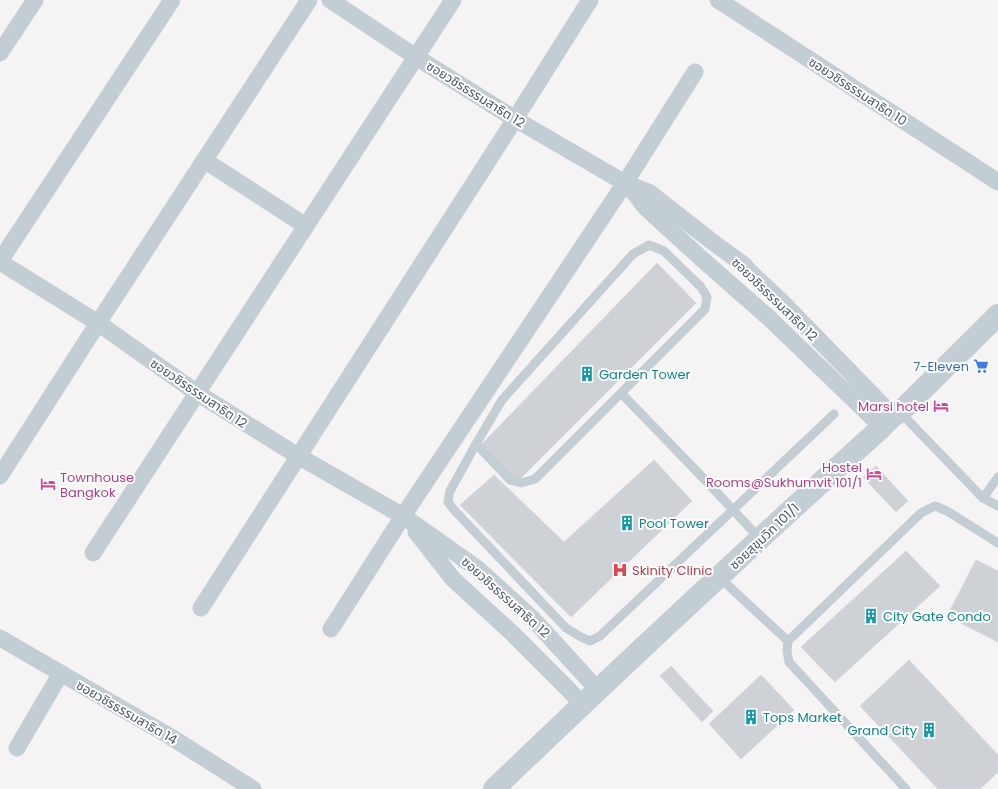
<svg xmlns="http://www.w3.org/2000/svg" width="998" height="789" font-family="Poppins,'Noto Sans Thai',sans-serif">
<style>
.building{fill:#ced2d7;stroke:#d6d9de}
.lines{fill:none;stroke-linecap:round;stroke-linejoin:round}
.service{stroke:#c3cdd4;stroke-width:9}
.minor{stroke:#c3cdd4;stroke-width:17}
.tertiary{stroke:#c3cdd4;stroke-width:22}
.labels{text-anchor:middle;stroke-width:4;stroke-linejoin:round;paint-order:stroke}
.street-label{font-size:13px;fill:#495761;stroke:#fff}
.shop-label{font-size:13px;fill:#366cbe;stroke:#fff;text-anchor:end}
.culture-label{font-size:13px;fill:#0d838f;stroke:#fff;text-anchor:start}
.hotel-label{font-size:13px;fill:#b23c85;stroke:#fff;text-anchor:end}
.health-label{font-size:13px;fill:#be3a42;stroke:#fff;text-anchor:start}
</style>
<rect width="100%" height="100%" fill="#f5f3f3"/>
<g class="building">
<path d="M657 263 696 303 517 482 481 445Z"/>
<path d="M654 460 692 501 571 617 460 505 494 475 564 542Z"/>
<path d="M876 466 908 501 896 512 863 477Z"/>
<path d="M906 551 940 586 835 682 801 647Z"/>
<path d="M976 560 998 571V642L947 616Z"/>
<path d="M909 660 998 755V772L980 789H938L860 706Z"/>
<path d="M671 666 696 693 685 703 660 676Z"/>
<path d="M761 675 794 710 741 759 709 724Z"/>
<path d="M696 693 713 711 702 722 685 703Z"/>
</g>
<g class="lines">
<g class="service">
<path d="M621 393 705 309 707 297 701 287 664 251 649 245 633 254 502 400 476 444 510 480 521 483 535 479 621 393 708 483 760 539"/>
<path d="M900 412 983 498 998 506"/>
<path d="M476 444 450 491 448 502 455 511 566 628 581 637 590 641 600 636 834 414"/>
<path d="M983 498 998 477"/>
<path d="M719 577 788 641"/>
<path d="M906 789 789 662 787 651 788 641 921 513 935 506 947 511 998 543"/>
</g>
<g class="minor">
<path d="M330 0 416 57 515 119 625 183 650 193 710 240 744 265 750 272 781 301 893 416"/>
<path d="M718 0 998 182"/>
<path d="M0 53 35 0"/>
<path d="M204 160 306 226"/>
<path d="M627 184 646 208 703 260 769 318 882 427"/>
<path d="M0 261 172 0"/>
<path d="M0 262 98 323 197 393 298 456 403 516 478 569 533 619 598 690"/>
<path d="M0 476 98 323 309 0"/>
<path d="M416 532 453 579 512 633 568 689 582 704"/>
<path d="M93 553 453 0"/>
<path d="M201 608 515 119 590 0"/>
<path d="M331 629 403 516 625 183 695 72"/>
<path d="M0 638 171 737 253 789"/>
<path d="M17 748 61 673"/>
</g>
<path class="tertiary" d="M494 789C622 666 751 546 882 427L893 416 900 412 998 315"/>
</g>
<defs>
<g id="supermarket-bare" transform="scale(1.2)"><path d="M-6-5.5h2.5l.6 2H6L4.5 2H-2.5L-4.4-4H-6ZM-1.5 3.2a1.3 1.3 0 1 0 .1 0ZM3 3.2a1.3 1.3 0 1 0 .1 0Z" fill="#3f7fe0" stroke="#fff" stroke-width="2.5" paint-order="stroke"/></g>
<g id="building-bare" transform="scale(1.2)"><path d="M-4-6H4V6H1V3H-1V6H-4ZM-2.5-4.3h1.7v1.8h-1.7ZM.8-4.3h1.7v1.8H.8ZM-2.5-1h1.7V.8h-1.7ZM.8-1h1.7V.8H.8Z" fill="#0f9aa8" stroke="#fff" stroke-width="2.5" paint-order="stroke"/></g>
<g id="hotel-bare" transform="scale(1.2)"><path d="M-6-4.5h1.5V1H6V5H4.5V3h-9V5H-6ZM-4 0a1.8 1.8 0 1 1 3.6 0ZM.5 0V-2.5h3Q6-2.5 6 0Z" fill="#d1479c" stroke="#fff" stroke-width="2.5" paint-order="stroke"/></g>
<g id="hospital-bare" transform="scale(1.2)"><path d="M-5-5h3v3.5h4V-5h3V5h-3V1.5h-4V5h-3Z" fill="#e0444e" stroke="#fff" stroke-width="2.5" paint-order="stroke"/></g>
</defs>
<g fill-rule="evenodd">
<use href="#supermarket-bare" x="981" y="366"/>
<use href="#building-bare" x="587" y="374"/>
<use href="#hotel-bare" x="941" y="406"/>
<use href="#hotel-bare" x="874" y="474"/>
<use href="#hotel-bare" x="48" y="484"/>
<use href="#building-bare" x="627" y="523"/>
<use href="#hospital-bare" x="620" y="570"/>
<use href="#building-bare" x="871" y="616"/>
<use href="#building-bare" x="751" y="717"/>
<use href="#building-bare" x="929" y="730"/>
</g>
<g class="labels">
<g class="street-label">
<text transform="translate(858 91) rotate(33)" y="5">ซอยวชิรธรรมสาธิต 10</text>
<text transform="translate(476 94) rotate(32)" y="5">ซอยวชิรธรรมสาธิต 12</text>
<text transform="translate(775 299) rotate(44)" y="5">ซอยวชิรธรรมสาธิต 12</text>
<text transform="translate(199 393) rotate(34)" y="5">ซอยวชิรธรรมสาธิต 12</text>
<text transform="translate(764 536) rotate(-43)" y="5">ซอยสุขุมวิท 101/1</text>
<text transform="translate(506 597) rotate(42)" y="5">ซอยวชิรธรรมสาธิต 12</text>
<text transform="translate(127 712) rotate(30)" y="5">ซอยวชิรธรรมสาธิต 14</text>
</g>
<g class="shop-label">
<text x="969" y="371">7-Eleven</text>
</g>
<g class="culture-label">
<text x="599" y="379">Garden Tower</text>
<text x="639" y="528">Pool Tower</text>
<text x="883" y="621">City Gate Condo</text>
<text x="763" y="722">Tops Market</text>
<text x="917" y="735" text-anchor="end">Grand City</text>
</g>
<g class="hotel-label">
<text x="929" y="411">Marsi hotel</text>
<text x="862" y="472">Hostel<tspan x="862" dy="15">Rooms@Sukhumvit 101/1</tspan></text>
<text x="60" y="482" text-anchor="start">Townhouse<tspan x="60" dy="15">Bangkok</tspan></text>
</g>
<g class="health-label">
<text x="632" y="575">Skinity Clinic</text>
</g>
</g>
</svg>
